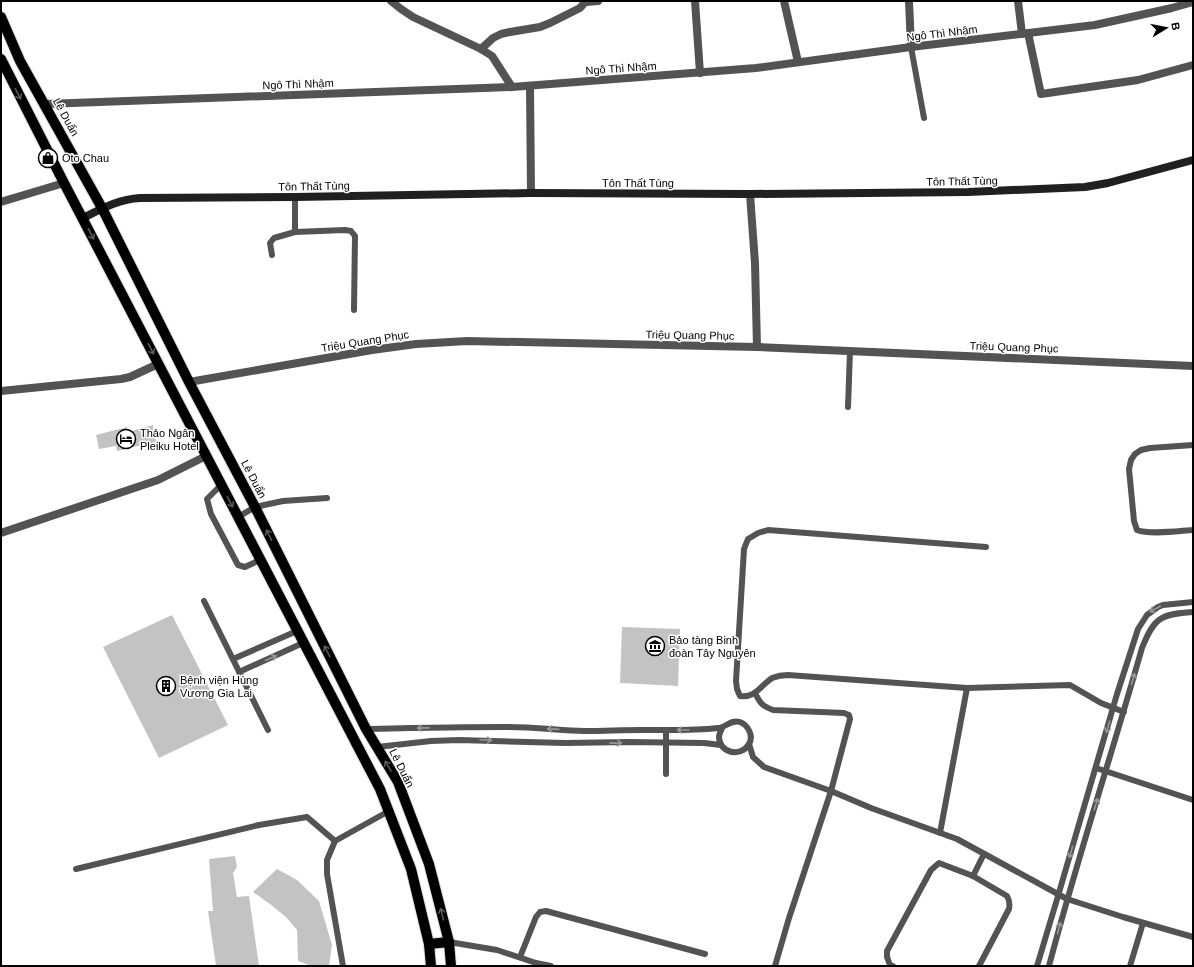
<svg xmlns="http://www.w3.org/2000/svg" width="1194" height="967" font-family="Helvetica,sans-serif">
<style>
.building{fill:#c3c3c3}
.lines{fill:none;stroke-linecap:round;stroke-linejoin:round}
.primary-casing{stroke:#dbdbdb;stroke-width:12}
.lane{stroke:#535353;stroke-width:6}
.street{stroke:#535353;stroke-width:8}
.secondary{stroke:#202020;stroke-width:8}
.primary{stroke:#000;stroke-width:10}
.oneway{stroke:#595959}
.oneway2{stroke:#989898}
.labels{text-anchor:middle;stroke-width:3;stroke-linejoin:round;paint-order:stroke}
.street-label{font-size:11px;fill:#000;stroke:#fff}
.poi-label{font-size:11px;fill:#000;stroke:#fff;text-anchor:start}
</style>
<rect width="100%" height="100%" fill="#fff"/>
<g class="building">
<path d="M153 425 156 442 117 451 116 446 99 449 96 435 127 427 128 432Z"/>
<path d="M172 615 228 725 159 758 103 647Z"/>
<path d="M622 627 680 629 678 686 620 683Z"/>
<path d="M235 856 237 867 233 873 237 897 249 896 259 966H216L208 911H213L209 859Z"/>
<path d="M277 869 297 880 319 901 332 945 329 966H312L298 961 297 930 286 917 270 904 253 892Z"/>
</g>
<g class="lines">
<g class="primary-casing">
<g id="primary">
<path d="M1 17 20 61 102 208 189 382 255 507 366 729 398 782 429 864 449 942 451 966"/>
<path d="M1 59 64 183 380 789 411 869 429 944 431 966"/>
<path d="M429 944 449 942"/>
</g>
</g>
<g class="lane">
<path d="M911 47 924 118"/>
<path d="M295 197V232L345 230 351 231 355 236 354 310"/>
<path d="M272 255 270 243 274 238 295 232"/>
<path d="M848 407 850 351"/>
<path d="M1193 445 1150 448 1141 450 1135 454 1131 460 1129 469 1134 521 1137 530C1150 535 1178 531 1193 530"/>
<path d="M221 485 207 499 211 514 238 565 245 567 260 560"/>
<path d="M238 517 255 507 283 501 327 498"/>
<path d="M986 547 768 530 758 533 748 539 744 549 736 681 737 689 740 696C756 698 760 686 772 678 777 676 782 675 788 675L967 688 1070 685 1101 703 1124 712"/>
<path d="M204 601 268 730"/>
<path d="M233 659 297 631"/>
<path d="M239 672 303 643"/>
<path d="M755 693C760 703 762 706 773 710L844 713 849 715 850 719 831 791 789 918 775 966"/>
<path d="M366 729C413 728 459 727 506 727 532 727 558 730 584 731 604 731 623 730 642 730 667 730 692 731 718 728 726 728 730 719 740 722 748 725 754 736 749 744 741 758 719 753 719 737 719 734 721 731 722 728"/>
<path d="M666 730V774"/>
<path d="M749 744 753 757 764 767 831 791 871 808 957 839 1067 899 1123 917 1193 937"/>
<path d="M377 747 431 741 459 740 565 743 629 742 704 743 721 745"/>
<path d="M1096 768 1193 800"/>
<path d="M940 833 967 688"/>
<path d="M76 869 259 825 307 817 335 841"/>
<path d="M973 876 984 854"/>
<path d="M449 942 497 950 536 963 551 966"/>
<path d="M520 957 536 917 540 912 546 911 705 954"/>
<path d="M343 966 327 874V860L335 841 389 811"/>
<path d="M893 966 890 965 887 957V951L931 870 939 863 973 876 1007 896C1010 901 1010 904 1009 909L979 966"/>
<path d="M1037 966 1058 896 1117 694 1138 629 1147 615 1158 607 1163 605 1193 602"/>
<path d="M1049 966C1077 859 1112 754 1142 648 1154 618 1160 614 1193 612"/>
<path d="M1130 966 1143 923"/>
</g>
<g class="street">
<path d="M391 1 401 9 413 17 481 49 492 56 512 87"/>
<path d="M695 1 700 73"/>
<path d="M784 1 798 62"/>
<path d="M909 1 911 47"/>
<path d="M1018 1 1022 34"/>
<path d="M586 2 598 1"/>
<path d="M1028 33 1041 94 1138 80 1193 65"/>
<path d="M481 49 493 38 501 34 510 32 540 27 550 23 580 8 586 1"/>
<path d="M530 86 531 193"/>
<path d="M45 104 512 87 756 68 911 47 1095 25 1172 8 1193 2"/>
<path d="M750 194 755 263 757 347"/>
<path d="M1 202 64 183"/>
<path d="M189 382 372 350 416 344 467 341 757 347 1193 366"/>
<path d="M1 391 121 379 130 377 158 364"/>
<path d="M1 533 158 480 206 456"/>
</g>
<path class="secondary" d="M83 218C101 209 119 199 140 198L295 197 531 193 750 194 968 192 1085 187 1108 183 1193 160"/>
<use href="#primary" class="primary"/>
</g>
<defs><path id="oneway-shaft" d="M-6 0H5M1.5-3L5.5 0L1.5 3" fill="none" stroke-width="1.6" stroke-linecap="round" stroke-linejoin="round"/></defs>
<g class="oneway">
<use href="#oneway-shaft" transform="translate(18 94) rotate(63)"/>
<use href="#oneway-shaft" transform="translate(91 234) rotate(63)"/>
<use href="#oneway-shaft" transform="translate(151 349) rotate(63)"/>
<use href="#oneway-shaft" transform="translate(230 502) rotate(62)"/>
<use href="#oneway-shaft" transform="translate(269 535) rotate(-117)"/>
<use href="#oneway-shaft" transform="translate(327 651) rotate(-117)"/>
<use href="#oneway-shaft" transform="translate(388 766) rotate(-120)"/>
<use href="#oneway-shaft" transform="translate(442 914) rotate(-104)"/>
</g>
<g class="oneway2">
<use href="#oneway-shaft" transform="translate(1155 609) rotate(152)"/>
<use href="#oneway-shaft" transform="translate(271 658) rotate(-24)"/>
<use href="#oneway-shaft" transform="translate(1133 679) rotate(-74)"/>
<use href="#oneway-shaft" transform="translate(1108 727) rotate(106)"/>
<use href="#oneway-shaft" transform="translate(423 728) rotate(179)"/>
<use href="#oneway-shaft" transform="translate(553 729) rotate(-178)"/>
<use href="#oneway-shaft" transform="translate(683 730) rotate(180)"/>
<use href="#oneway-shaft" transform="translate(486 740) rotate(2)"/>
<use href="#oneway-shaft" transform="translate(616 743) rotate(-1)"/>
<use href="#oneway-shaft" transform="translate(1096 804) rotate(-73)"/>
<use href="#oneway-shaft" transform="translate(1071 852) rotate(106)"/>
<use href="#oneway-shaft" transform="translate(1059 928) rotate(-75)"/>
</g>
<defs>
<g id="shop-ring" transform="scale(1)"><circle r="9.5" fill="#fff" stroke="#000" stroke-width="1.5"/><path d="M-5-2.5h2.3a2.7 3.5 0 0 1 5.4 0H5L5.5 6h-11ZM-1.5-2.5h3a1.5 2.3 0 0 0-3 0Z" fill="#000"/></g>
<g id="hotel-ring" transform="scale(1)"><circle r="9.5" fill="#fff" stroke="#000" stroke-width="1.5"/><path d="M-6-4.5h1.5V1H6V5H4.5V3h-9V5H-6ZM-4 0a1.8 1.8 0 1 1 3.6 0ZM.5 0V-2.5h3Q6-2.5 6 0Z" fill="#000"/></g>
<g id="museum-ring" transform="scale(1)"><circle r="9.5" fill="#fff" stroke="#000" stroke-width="1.5"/><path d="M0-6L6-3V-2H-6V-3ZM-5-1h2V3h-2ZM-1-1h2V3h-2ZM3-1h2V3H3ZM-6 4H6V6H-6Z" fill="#000"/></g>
<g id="building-ring" transform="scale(1)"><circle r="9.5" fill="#fff" stroke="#000" stroke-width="1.5"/><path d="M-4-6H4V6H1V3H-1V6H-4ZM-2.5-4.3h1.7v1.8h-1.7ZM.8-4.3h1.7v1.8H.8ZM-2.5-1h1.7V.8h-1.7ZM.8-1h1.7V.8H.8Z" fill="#000"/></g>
</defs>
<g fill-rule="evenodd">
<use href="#shop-ring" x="48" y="158"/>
<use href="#hotel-ring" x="126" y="439"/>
<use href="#museum-ring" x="655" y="646"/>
<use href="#building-ring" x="166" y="686"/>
</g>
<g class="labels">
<g class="street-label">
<text transform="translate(942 33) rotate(-7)" y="4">Ngô Thì Nhậm</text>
<text transform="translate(621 68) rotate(-4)" y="4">Ngô Thì Nhậm</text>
<text transform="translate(298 84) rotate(-2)" y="4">Ngô Thì Nhậm</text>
<text transform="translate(66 117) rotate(61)" y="4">Lê Duẩn</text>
<text transform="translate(962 181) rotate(-1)" y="4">Tôn Thất Tùng</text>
<text x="638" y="187">Tôn Thất Tùng</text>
<text transform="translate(314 186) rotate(-1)" y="4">Tôn Thất Tùng</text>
<text transform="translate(690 335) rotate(1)" y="4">Triệu Quang Phục</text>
<text transform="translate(365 341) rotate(-9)" y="4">Triệu Quang Phục</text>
<text transform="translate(1014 347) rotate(2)" y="4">Triệu Quang Phục</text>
<text transform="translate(254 479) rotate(62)" y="4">Lê Duẩn</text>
<text transform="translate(402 768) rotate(63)" y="4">Lê Duẩn</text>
</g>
<g class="poi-label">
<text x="62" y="162">Oto Chau</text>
<text x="140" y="437">Thảo Ngân<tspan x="140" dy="13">Pleiku Hotel</tspan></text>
<text x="669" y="644">Bảo tàng Binh<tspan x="669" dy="13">đoàn Tây Nguyên</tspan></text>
<text x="180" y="684">Bệnh viện Hùng<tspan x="180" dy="13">Vương Gia Lai</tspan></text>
</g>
</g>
<rect width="1194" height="967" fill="none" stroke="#000000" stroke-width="4"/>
<g transform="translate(1166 28) rotate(80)" stroke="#ffffff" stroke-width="3" paint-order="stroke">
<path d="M0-3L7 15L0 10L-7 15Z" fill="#000000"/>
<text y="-6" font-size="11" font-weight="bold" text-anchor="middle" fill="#000000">B</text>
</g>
</svg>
